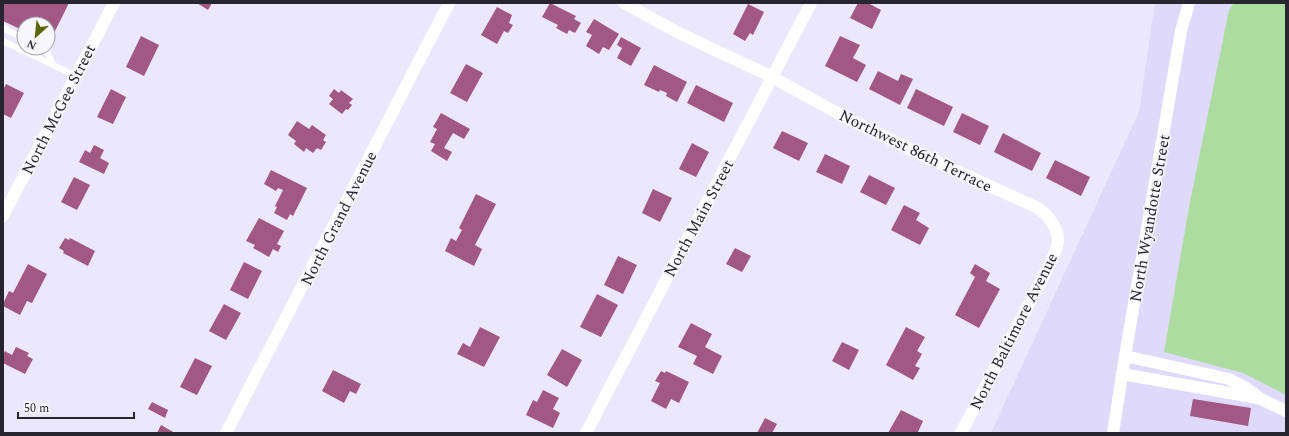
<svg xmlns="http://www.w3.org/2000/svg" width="1289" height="436" font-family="Spectral,serif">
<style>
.built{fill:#dfd9fa}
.green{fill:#acdca0}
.building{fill:#a15884}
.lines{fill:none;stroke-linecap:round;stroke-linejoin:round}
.service{stroke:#fff;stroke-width:6}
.minor{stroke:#fff;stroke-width:12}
.labels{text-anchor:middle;stroke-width:3.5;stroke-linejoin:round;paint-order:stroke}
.street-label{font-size:16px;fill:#27252f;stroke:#f7f6fc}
</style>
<rect width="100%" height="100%" fill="#ebe7fc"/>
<path class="built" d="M1155 3H1286V433H991L1139 112Z"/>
<path class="green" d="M1234 3H1286V395L1243 373 1164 352 1189 207 1229 10Z"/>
<g class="building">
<path d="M3 3H69L48 45V24H24V31L3 21Z"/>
<path d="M197 3H212L208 10Z"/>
<path d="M550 3 576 16 574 19 581 23 575 33 569 30 567 34 556 28 558 25 542 17Z"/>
<path d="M858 3H868L881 10 872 29 850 18Z"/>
<path d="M748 4 764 12 753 35 750 33 745 41 733 34Z"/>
<path d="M497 7 512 15 509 23 513 25 508 33 504 31 497 44 481 35Z"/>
<path d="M594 19 619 34 609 50 603 47 599 54 586 46 592 35 586 32Z"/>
<path d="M141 36 159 45 144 76 126 67Z"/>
<path d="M840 36 860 45 853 58 866 65 857 82 825 66Z"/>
<path d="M621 37 641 48 631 66 617 58 622 48 617 45Z"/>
<path d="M466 64 483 73 467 102 450 93Z"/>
<path d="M654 65 687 82 677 102 666 96 667 93 660 90 659 92 644 85Z"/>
<path d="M878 71 898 81 901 74 913 79 900 105 869 89Z"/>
<path d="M6 84 24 93 11 118 3 114V90Z"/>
<path d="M696 85 733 103 724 122 687 103Z"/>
<path d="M111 89 126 97 113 124 97 117Z"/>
<path d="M334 89 339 93 341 90 353 99 349 103 352 105 348 110 346 109 342 114 329 104 333 99 329 96Z"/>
<path d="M916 89 953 107 944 126 907 108Z"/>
<path d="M441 113 470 129 464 139 453 133 444 148 452 152 447 161 431 151 435 144 430 142 437 129 433 127Z"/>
<path d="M962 113 989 126 980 145 953 132Z"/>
<path d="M297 121 309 129 312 125 326 135 323 140 326 142 321 150 317 148 313 153 306 148 304 152 294 144 296 141 288 135Z"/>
<path d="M782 131 808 143 799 161 773 148Z"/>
<path d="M1003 133 1041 153 1032 171 994 152Z"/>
<path d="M692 143 709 152 696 177 679 169Z"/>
<path d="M94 145 104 150 100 158 109 163 104 174 79 162 85 150 90 153Z"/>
<path d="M825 154 850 166 842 184 816 172Z"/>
<path d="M1055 160 1090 177 1081 196 1046 178Z"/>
<path d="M271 170 307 188 293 216 290 214 287 220 274 213 277 207 275 206 283 190 278 188 276 191 264 184Z"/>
<path d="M869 175 895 188 886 205 860 192Z"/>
<path d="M74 177 90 185 77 210 61 202Z"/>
<path d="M653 189 672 198 660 222 642 213Z"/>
<path d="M476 194 496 204 475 245 482 249 474 266 445 251 451 238 456 241 462 230 459 228Z"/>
<path d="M904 205 920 213 916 220 929 228 920 245 891 230Z"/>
<path d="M259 218 284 231 277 244 281 246 278 252 273 249 269 257 253 248 255 245 246 241Z"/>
<path d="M65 238 69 240 70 238 95 251 88 266 63 253 64 251 59 248Z"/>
<path d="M735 248 751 256 742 272 726 264Z"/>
<path d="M618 256 637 265 623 294 604 285Z"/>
<path d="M244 262 262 271 248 299 230 290Z"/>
<path d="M28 264 47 274 32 303 27 301 20 315 3 306V304L9 291 13 293Z"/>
<path d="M975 264 990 273 986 281 1000 289 979 328 955 315 975 277 970 273Z"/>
<path d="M597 294 618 305 601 337 580 327Z"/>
<path d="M224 304 241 313 226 340 209 331Z"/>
<path d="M691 323 712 334 705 347 722 356 713 374 693 364 697 356 678 347Z"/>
<path d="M480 327 500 337 484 367 457 354 463 343 470 347Z"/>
<path d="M906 327 925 337 917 351 922 354 915 366 920 368 913 380 886 365Z"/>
<path d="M842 342 859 350 849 370 832 361Z"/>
<path d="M16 347 29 353 27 356 33 359 25 374 3 363V355L5 351 12 355Z"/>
<path d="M562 349 582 360 567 387 547 375Z"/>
<path d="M195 358 212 366 197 395 180 387Z"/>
<path d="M333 370 361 384 356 394 350 391 344 403 322 391Z"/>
<path d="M661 371 665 373 666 371 689 382 679 403 671 399 666 409 651 401 660 383 655 381Z"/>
<path d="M543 390 559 398 553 409 560 413 553 428 526 415 533 400 537 402Z"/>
<path d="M1193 399 1251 408 1248 426 1190 416Z"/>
<path d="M152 402 168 410 165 418 148 409Z"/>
<path d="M901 410 923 421 918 432 921 433H888Z"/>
<path d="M765 418 777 424 772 433H757Z"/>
<path d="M161 425 175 433H157Z"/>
</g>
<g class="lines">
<g class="service">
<path d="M3 28 24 39"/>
<path d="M3 41 76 76"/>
<path d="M43 48 46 50 54 66"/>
</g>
<g class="minor">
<path d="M624 3 679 33 772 77 841 115 924 156 1038 208C1048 216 1058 227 1058 240 1058 247 1053 256 1051 262L961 433"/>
<path d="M3 216 114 3"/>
<path d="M1125 356 1229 379 1245 387 1261 399 1286 411"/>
<path d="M1122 374 1258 398"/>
<path d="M226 433 449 3"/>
<path d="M586 433 811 3"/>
<path d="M1113 433 1125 356 1181 31 1189 3"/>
</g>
</g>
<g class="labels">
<g class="street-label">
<text transform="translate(58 109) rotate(-63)" y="6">North McGee Street</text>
<text transform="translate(916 150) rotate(26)" y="6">Northwest 86th Terrace</text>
<text transform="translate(338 218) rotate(-63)" y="6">North Grand Avenue</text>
<text transform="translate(698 218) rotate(-62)" y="6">North Main Street</text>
<text transform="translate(1149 218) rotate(-80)" y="6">North Wyandotte Street</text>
<text transform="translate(1013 331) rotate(-63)" y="6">North Baltimore Avenue</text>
</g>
</g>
<rect width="1289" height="436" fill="none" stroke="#27252f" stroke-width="8"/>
<g transform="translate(36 36) rotate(207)"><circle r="19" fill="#f7f6fc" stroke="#a4a2aa"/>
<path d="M0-3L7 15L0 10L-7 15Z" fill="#596508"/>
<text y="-6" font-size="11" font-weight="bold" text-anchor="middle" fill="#27252f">N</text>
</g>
<path d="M18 412v6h116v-6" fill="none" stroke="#27252f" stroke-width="2"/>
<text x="24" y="412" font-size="12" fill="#27252f" stroke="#f7f6fc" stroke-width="3" paint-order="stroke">50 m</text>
</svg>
